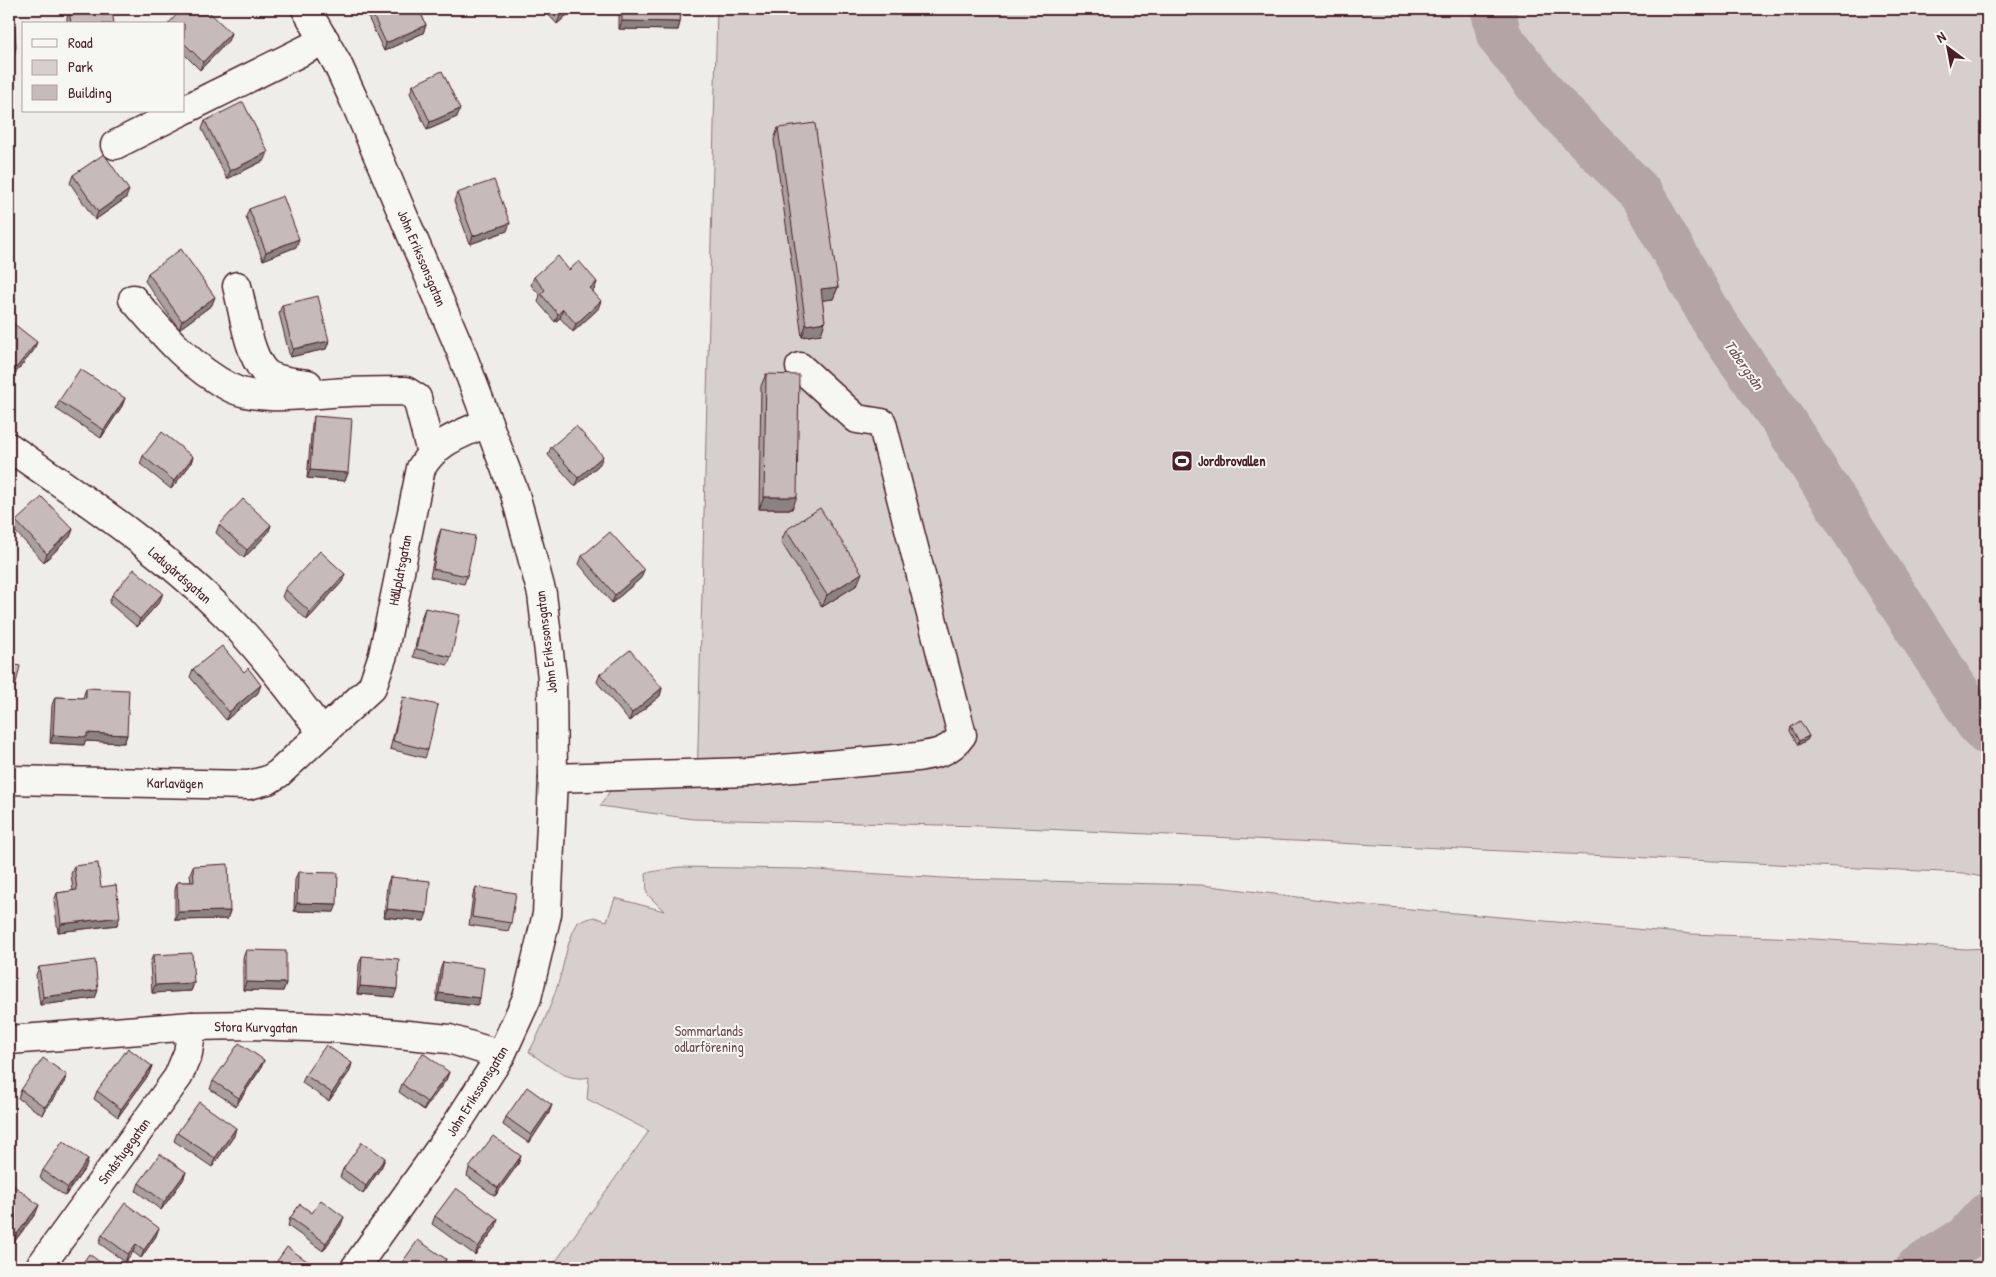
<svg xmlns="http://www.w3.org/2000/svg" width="1996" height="1277" font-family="'Patrick Hand',sans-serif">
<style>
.green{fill:#d7cfce;stroke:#90777c}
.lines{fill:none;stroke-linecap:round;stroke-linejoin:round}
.river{stroke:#b4a4a5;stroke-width:45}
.minor-casing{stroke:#4a1f2b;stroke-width:31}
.minor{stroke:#f6f6f2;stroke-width:28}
.wall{fill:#aaa0a1;stroke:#4a1f2b}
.shaded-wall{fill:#8b8283;stroke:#4a1f2b}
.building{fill:#c6babb;stroke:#4a1f2b}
.labels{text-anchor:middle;stroke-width:4;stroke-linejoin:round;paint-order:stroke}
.street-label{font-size:14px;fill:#4a1f2b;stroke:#f6f6f2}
.poi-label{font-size:14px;font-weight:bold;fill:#4a1f2b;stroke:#f6f6f2;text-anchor:start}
.park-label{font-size:14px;fill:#6d4b54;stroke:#f6f6f2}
.water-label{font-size:15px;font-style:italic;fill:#6f4e56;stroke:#f6f6f2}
</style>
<rect width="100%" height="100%" fill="#efedea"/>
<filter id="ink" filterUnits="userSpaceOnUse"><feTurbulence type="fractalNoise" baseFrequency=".02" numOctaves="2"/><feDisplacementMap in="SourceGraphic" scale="10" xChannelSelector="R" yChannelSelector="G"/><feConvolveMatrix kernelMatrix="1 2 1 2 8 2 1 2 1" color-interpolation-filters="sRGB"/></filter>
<g filter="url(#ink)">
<g class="green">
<path d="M717 9H1985L1987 18V878L1963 873 981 826 693 819 600 806 614 785H697Z"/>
<path d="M679 867 801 869 960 879 1202 885 1354 904 1691 934 1799 938 1966 949 1987 948V1268H551L649 1131 587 1099 589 1077C566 1083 547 1064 529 1052 541 1031 550 1007 558 984 565 962 566 943 578 922L594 917 607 921 615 898 664 911 647 894 646 873Z"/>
</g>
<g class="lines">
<g class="river">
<path d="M1493 9 1499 36 1549 100 1641 194 1716 325 1784 422 1977 722 1987 733"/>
<path d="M1918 1268 1966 1238 1987 1215"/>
</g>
<g class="minor-casing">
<g id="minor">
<path d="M306 9 337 63 358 109 460 349 515 494 542 594 552 678 553 778 547 914 527 998 501 1055 453 1130 355 1268"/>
<path d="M184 110 325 40"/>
<path d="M115 145 182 111"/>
<path d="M237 286C243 309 248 353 264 371 273 381 295 382 308 384"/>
<path d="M133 299C162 333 191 368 231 388 261 403 316 393 349 392 368 391 387 391 406 391L417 398 431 453"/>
<path d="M9 447C84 499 162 551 227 616 262 652 292 693 323 733"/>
<path d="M553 778 749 772 917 757C936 754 950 752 962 735L882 423 857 419 800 367"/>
<path d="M9 780 249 785 268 780 278 774 372 687 383 655 421 468C438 440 460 435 488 422"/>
<path d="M9 1040 192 1026 250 1025 336 1028 449 1039 501 1055"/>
<path d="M39 1268 178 1077 188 1053 192 1026"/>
</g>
</g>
<use href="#minor" class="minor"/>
</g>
<g class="wall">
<path d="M364 9H419L426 25 423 33 384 51Z"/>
<path d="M543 9H574L557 24Z"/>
<path d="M619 9H681L680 22 678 30 619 29Z"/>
<path d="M69 10 114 24H67V18Z"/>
<path d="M184 24 231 33 228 41 200 70 184 54Z"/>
<path d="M413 85 457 117 427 130 410 93Z"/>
<path d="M205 121 265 160 227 179 202 129Z"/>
<path d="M778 128 838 287 833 299 822 300 825 322 821 334 802 337 774 140Z"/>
<path d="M73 175 126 198 95 220 70 183Z"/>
<path d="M457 193 507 231 470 244 454 201Z"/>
<path d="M249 209 296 247 263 260 246 217Z"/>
<path d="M569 270 597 282 594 290 593 291 598 309 573 332 560 318 555 322 538 302 540 295 531 285 534 277Z"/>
<path d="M148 273 212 305 179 329 145 281Z"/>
<path d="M282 305 329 341 326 349 290 357 279 313Z"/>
<path d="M9 320 34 350 13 376 9 373Z"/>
<path d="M766 374 792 509H759L761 386Z"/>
<path d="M125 398 122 406 101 438 56 409 59 401Z"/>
<path d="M314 416 348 473 345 481 307 478 312 424Z"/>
<path d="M551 447 600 464 575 486 548 455Z"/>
<path d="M143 456 193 457 190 465 171 489 140 464Z"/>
<path d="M16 521 73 529 70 537 44 562 13 529Z"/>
<path d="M219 525H271L268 533 244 558 216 533Z"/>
<path d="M441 529 467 576 464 584 430 577 438 537Z"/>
<path d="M786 530 857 585 822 607 781 542Z"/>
<path d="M582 556 641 578 612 603 579 564Z"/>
<path d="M345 574 342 582 307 620 282 597 285 589Z"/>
<path d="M112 595 160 601 137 627 109 603Z"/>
<path d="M425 608 451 657 448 665 413 657 422 616Z"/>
<path d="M193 669 244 672 258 693 226 720 190 677Z"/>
<path d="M600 674 662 688 660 696 629 721 597 682Z"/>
<path d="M86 688 127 735 124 743 85 741 84 745 50 743 52 705 55 697 83 698Z"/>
<path d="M403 697 428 750 425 758 390 749Z"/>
<path d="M1791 727 1809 736 1807 740 1798 745 1790 731Z"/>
<path d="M74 866 101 887 117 925 58 932 54 901 57 893 73 891 71 874Z"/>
<path d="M193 866 230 911 227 919 175 920V890L177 882H191L190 874Z"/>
<path d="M298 872 334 912 294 911 295 880Z"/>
<path d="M390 877 424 921 384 917 387 885Z"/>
<path d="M476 887 511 923 508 931 469 925 473 895Z"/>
<path d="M246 950 286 983 283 991 243 990V958Z"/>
<path d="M153 955 194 983 191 991 152 993 150 963Z"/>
<path d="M362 956 394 997 357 994 359 964Z"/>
<path d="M443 962 480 998 477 1006 436 1001 440 970Z"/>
<path d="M39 967 98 990 95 998 40 1005 36 975Z"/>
<path d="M264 1060 261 1068 236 1106 210 1089 213 1081Z"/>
<path d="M350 1071 329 1101 302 1083 305 1075Z"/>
<path d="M449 1072 446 1080 424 1110 399 1092 402 1084Z"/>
<path d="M149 1074 118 1117 94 1099 97 1091Z"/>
<path d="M64 1083 42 1115 18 1098 21 1090Z"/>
<path d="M549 1113 529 1143 503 1125 506 1117Z"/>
<path d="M177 1133 234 1136 212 1167 174 1141Z"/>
<path d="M521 1156 518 1164 495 1196 467 1176 469 1168Z"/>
<path d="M385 1158 382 1166 363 1194 340 1177 343 1169Z"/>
<path d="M88 1159 86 1167 65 1196 40 1178 43 1170Z"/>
<path d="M186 1172 183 1180 161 1210 136 1191 139 1183Z"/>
<path d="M9 1182 36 1213 14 1242 9 1238Z"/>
<path d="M312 1213 341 1225 323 1251 288 1226 290 1218Z"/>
<path d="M435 1216 496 1227 475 1255 432 1224Z"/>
<path d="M102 1235 156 1236 141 1258 133 1252 125 1262 99 1243Z"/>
</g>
<g class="shaded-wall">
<path d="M568 9H574L557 24 560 16Z"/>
<path d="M622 21 680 22 678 30 619 29Z"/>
<path d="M426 25 423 33 384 51 386 43Z"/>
<path d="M231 33 228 41 200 70 203 62Z"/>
<path d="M16 47 14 55 9 56 11 48Z"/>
<path d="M9 66H13L10 74H9Z"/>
<path d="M460 109 457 117 427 130 430 122Z"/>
<path d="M268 152 265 160 227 179 230 171Z"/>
<path d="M129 190 126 198 95 220 98 212Z"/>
<path d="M510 223 507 231 470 244 473 236Z"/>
<path d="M299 239 296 247 263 260 266 252Z"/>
<path d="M597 282 594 290 587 296 590 288Z"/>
<path d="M838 287 833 299 817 301 821 289Z"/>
<path d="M215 297 212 305 179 329 182 321Z"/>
<path d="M601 301 598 309 573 332 576 324Z"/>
<path d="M563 309 560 318 555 322 558 314Z"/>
<path d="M825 322 821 334 802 337 806 325Z"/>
<path d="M329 341 326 349 290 357 293 349Z"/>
<path d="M37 342 34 350 13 376 16 368Z"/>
<path d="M125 398 122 406 101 438 104 430Z"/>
<path d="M603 456 600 464 575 486 578 478Z"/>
<path d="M193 457 190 465 171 489 174 481Z"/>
<path d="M310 470 348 473 345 481 307 478Z"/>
<path d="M764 497H797L792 509H759Z"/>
<path d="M271 525 268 533 244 558 247 550Z"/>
<path d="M73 529 70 537 44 562 47 554Z"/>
<path d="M644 570 641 578 612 603 615 595Z"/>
<path d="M862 573 857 585 822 607 827 595Z"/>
<path d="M345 574 342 582 307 620 310 612Z"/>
<path d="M163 593 160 601 137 627 140 619Z"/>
<path d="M261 685 258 693 226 720 229 712Z"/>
<path d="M662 688 660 696 629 721 632 713Z"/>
<path d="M87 733 127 735 124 743 85 741 84 745 50 743 53 735Z"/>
<path d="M1809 736 1807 740 1798 745 1799 741Z"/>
<path d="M297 903 337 904 334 912 294 911Z"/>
<path d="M387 909 427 913 424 921 384 917Z"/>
<path d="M230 911 227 919 175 920 178 912Z"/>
<path d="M120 917 117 925 58 932 61 924Z"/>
<path d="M246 982 286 983 283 991 243 990Z"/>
<path d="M194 983 191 991 152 993 155 985Z"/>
<path d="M360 986 397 989 394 997 357 994Z"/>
<path d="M98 990 95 998 40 1005 43 997Z"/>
<path d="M439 993 480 998 477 1006 436 1001Z"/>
<path d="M264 1060 261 1068 236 1106 239 1098Z"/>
<path d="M352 1063 350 1071 329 1101 332 1093Z"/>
<path d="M152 1066 149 1074 118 1117 121 1109Z"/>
<path d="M449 1072 446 1080 424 1110 427 1102Z"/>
<path d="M67 1075 64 1083 42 1115 45 1107Z"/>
<path d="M552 1105 549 1113 529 1143 531 1135Z"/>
<path d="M236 1128 234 1136 212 1167 215 1158Z"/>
<path d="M521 1156 518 1164 495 1196 498 1188Z"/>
<path d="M385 1158 382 1166 363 1194 366 1186Z"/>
<path d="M88 1159 86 1167 65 1196 68 1188Z"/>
<path d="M186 1172 183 1180 161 1210 164 1202Z"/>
<path d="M39 1205 36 1213 14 1242 17 1234Z"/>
<path d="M344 1217 341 1225 323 1251 326 1243Z"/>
<path d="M498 1219 496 1227 475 1255 478 1247Z"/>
<path d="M159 1228 156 1236 141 1258 144 1250Z"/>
<path d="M136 1244 133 1252 125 1262 128 1254Z"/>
<path d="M446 1259 443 1268H440Z"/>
</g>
<g class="building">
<path d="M81 9H112L114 24H71L69 10Z"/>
<path d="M182 9H206L231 33 203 62 184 43V24H168Z"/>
<path d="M370 9H419L426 25 386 43Z"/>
<path d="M553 9H568L560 16Z"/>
<path d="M622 9H681L680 22 622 21Z"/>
<path d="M9 14H14L16 47 11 48 13 66H9Z"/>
<path d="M442 71 460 109 430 122 413 85Z"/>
<path d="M243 102 268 152 230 171 205 121Z"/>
<path d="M815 123 838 287 821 289 825 322 806 325 778 128Z"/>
<path d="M104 154 129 190 98 212 73 175Z"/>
<path d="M494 180 510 223 473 236 457 193Z"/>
<path d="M283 196 299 239 266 252 249 209Z"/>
<path d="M181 249 215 297 182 321 148 273Z"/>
<path d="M558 256 569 270 579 261 597 282 590 288 601 301 576 324 563 309 558 314 541 294 545 290 534 277Z"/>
<path d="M318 296 329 341 293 349 282 305Z"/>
<path d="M9 320 37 342 16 368 9 363Z"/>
<path d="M80 369 125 398 104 430 59 401Z"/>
<path d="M766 374 799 375 797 497H764Z"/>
<path d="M314 416 352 419 348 473 310 470Z"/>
<path d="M576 426 603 456 578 478 551 447Z"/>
<path d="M162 432 193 457 174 481 143 456Z"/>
<path d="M42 497 73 529 47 554 16 521Z"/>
<path d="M243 499 271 525 247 550 219 525Z"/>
<path d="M820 508 862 573 827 595 786 530Z"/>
<path d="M441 529 475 536 467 576 433 569Z"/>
<path d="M610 532 644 570 615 595 582 556Z"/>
<path d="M320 551 345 574 310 612 285 589Z"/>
<path d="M134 569 163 593 140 619 112 595Z"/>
<path d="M425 608 460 615 451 657 416 649Z"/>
<path d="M222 646 244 672 248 668 261 685 229 712 193 669Z"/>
<path d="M630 650 662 688 632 713 600 674Z"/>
<path d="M9 663 20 666 9 714Z"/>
<path d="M86 688 129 690 127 735 87 733V737L53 735 55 697 86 698Z"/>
<path d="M403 697 438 705 428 750 393 741Z"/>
<path d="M1800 721 1809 736 1799 741 1791 727Z"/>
<path d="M98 863 101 887 116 885 120 917 61 924 57 893 77 890 74 866Z"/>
<path d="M228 864 230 911 178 912 177 882H194L193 866Z"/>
<path d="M298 872 338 873 337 904 297 903Z"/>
<path d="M390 877 430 881 427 913 387 909Z"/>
<path d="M476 887 516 893 511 923 472 917Z"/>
<path d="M246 950 286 951V983L246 982Z"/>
<path d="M192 953 194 983 155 985 153 955Z"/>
<path d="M362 956 399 959 397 989 360 986Z"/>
<path d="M95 960 98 990 43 997 39 967Z"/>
<path d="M443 962 484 968 480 998 439 993Z"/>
<path d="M239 1043 264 1060 239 1098 213 1081Z"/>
<path d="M326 1045 352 1063 332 1093 305 1075Z"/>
<path d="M128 1048 152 1066 121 1109 97 1091Z"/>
<path d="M423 1053 449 1072 427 1102 402 1084Z"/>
<path d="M43 1058 67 1075 45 1107 21 1090Z"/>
<path d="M527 1087 552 1105 531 1135 506 1117Z"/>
<path d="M199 1102 236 1128 215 1158 177 1133Z"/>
<path d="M493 1136 521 1156 498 1188 469 1168Z"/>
<path d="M63 1141 88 1159 68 1188 43 1170Z"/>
<path d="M362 1142 385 1158 366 1186 343 1169Z"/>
<path d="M160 1154 186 1172 164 1202 139 1183Z"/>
<path d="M9 1182 39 1205 17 1234 9 1228Z"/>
<path d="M456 1188 498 1219 478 1247 435 1216Z"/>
<path d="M321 1200 344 1217 326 1243 290 1218 300 1204 312 1213Z"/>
<path d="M125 1203 159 1228 144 1250 136 1244 128 1254 102 1235Z"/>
<path d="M418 1240 446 1259 440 1268H398Z"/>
<path d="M287 1247 313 1265 311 1268H272Z"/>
<path d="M89 1254 108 1268H79Z"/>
</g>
</g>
<defs>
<g id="stadium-square" transform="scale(1.125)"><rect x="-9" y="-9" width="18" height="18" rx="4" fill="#4a1f2b" stroke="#f6f6f2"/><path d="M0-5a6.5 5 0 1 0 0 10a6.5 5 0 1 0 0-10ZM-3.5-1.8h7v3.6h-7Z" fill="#fff"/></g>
</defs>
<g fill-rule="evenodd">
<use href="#stadium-square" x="1182" y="461"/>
</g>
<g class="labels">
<g class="street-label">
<text transform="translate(422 258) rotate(67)" y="5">John Erikssonsgatan</text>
<text transform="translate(400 570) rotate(-79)" y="5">Hållplatsgatan</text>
<text transform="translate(180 575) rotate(41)" y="5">Ladugårdsgatan</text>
<text transform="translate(546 642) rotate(-97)" y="5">John Erikssonsgatan</text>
<text transform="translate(175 783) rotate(1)" y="5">Karlavägen</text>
<text transform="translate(256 1027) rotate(1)" y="5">Stora Kurvgatan</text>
<text transform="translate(477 1091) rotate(-58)" y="5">John Erikssonsgatan</text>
<text transform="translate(124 1151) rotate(-54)" y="5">Småstugegatan</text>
</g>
<g class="poi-label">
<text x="1198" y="466">Jordbrovallen</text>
</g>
<g class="park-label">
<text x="709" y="1036">Sommarlands<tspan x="709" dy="16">odlarförening</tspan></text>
</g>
<g class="water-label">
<text transform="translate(1744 365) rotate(55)" y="5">Tabergsån</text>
</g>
</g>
<rect width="1996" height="1277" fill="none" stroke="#f6f6f2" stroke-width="30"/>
<rect x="15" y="15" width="1966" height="1247" fill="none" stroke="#4a1f2b" stroke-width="2" filter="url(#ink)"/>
<rect x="22" y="22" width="162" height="90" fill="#f6f6f2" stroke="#b1a0a2"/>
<rect x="32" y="39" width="25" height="8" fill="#f6f6f2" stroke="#b1a0a2"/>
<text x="68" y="48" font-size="15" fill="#4a1f2b">Road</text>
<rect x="32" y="60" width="25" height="15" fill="#d7cfce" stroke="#b1a0a2"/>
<text x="68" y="72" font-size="15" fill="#4a1f2b">Park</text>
<rect x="32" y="85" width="25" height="15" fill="#c6babb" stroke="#b1a0a2"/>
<text x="68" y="98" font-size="15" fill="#4a1f2b">Building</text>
<g transform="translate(1948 48) rotate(328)" stroke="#f6f6f2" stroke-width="4" paint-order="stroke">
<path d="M0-4L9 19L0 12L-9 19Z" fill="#4a1f2b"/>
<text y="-8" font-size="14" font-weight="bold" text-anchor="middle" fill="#4a1f2b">N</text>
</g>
</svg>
